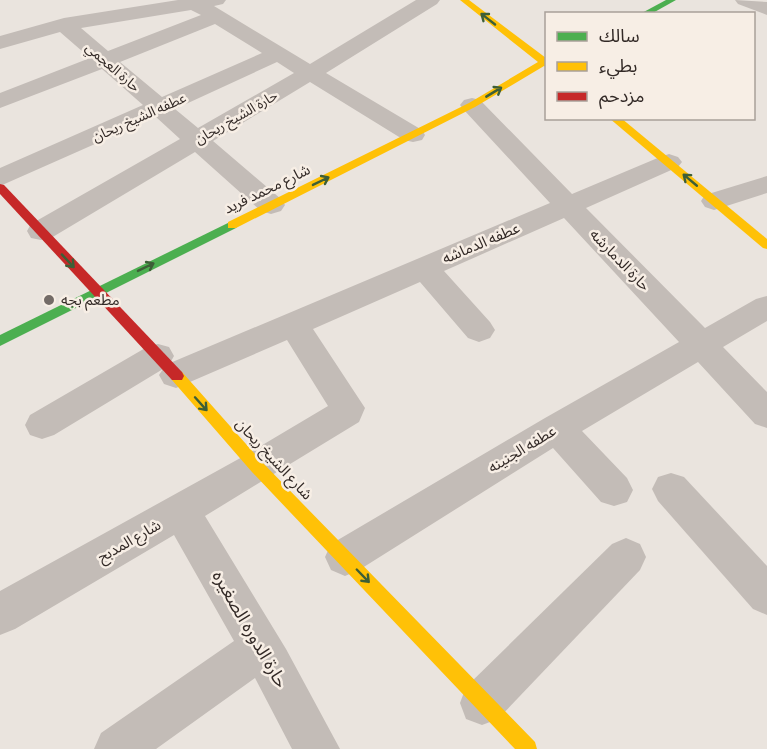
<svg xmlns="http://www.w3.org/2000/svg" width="767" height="749" font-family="Manrope,'Noto Sans Arabic',sans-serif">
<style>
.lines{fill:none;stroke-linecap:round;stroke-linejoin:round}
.street{fill:#c3bcb7;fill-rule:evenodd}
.fast{fill:#4caf50;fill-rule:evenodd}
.slow{fill:#ffc107;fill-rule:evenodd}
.jam{fill:#c62828;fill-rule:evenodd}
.oneway{stroke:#3d5f37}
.poi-dot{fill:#736b67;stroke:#f7eee5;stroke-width:2}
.labels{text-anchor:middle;stroke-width:5;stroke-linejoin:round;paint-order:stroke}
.far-street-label{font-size:14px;fill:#332a27;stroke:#f7eee5}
.street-label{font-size:15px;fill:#332a27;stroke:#f7eee5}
.poi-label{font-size:15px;fill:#332a27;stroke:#f7eee5;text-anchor:start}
.near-street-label{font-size:18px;fill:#332a27;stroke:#f7eee5}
</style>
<rect width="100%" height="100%" fill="#eae4de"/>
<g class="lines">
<g class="street">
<path d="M178 0H226L223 4 214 6 310 64 416 0H440L437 4 326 73 422 130 425 135 422 140 413 142 404 140 310 82 213 141 281 199 285 205 281 211 271 214 261 211 195 152 51 238 41 240 31 238 27 231 31 224 180 139 156 117 0 186V168L143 105 102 69 0 108V93L90 58 60 32 0 49V36L64 18ZM191 10 201 15 108 51 81 28ZM215 24 262 53 162 97 120 62ZM277 62 294 73 198 128 175 109Z"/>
<path d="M735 0 767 2V15L738 4Z"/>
<path d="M472 98 480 100 572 194 660 157 669 154 678 157 682 162 678 167 586 208 705 328 756 299 767 296V321L723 347 767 392V428L755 424 698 362 582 431 627 478 633 490 627 502 614 506 601 502 553 448 359 570 345 576 331 570 325 557 331 544 545 418 679 342 564 218 444 271 490 322 495 330 490 338 479 342 468 338 420 282 313 329 365 408 359 422 205 516 286 649 340 749H292L255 678 156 749H94L101 733 234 641 174 535 15 629 0 635V591L244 456 328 406 287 340 176 388 164 384 159 375 163 369 54 435 42 439 30 435 25 425 30 415 147 347 158 344 169 347 174 356 170 363 550 203 464 110 460 105 464 100Z"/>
<path d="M767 176V193L714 210 705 207 701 201 705 195Z"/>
<path d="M671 473 684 477 767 566V615L753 609 658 501 652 489 658 477Z"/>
<path d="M626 538 640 544 646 557 640 570 498 719 482 725 466 719 460 703 466 687 612 544Z"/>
</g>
<g class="fast">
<path d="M666 0H676L651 14H640Z"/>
<path d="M232 221 238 225 236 228 0 346V335Z"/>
</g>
<g class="slow">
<path d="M460 0H469L546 58V67L544 66 475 107 236 228H228V222L469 103 538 62Z"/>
<path d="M609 118H621L767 239V249L763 248Z"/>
<path d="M177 371 182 372 262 462 535 742 537 749H515L252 472 172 380 170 376 172 372Z"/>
</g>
<path class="jam" d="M0 184 4 185 182 372 184 376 182 380H172L0 194Z"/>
</g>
<defs><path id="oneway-shaft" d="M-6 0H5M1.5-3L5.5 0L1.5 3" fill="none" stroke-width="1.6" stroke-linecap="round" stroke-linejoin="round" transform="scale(1.5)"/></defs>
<g class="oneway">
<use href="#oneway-shaft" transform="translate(488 19) rotate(-142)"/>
<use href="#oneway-shaft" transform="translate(494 92) rotate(-31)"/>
<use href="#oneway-shaft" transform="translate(690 180) rotate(-140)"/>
<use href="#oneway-shaft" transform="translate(321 181) rotate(-26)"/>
<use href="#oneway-shaft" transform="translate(68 261) rotate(47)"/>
<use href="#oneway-shaft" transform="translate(146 267) rotate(-26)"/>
<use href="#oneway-shaft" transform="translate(201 404) rotate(48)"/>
<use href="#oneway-shaft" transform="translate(363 576) rotate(46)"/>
</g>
<circle class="poi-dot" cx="49" cy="300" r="6"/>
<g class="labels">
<g class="far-street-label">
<text transform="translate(113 67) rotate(41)" y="5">حارة العجمي</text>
<text transform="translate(139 117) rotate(-24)" y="5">عطفه الشيخ ريحان</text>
<text transform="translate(236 117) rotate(-30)" y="5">حارة الشيخ ريحان</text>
</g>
<g class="street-label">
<text transform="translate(267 189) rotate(-26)" y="5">شارع محمد فريد</text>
<text transform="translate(481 243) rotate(-23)" y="5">عطفه الدماشه</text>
<text transform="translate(620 260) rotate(46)" y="5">حارة الدمارشه</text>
<text transform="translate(522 449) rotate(-31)" y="5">عطفه الجنينه</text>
<text transform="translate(274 459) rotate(47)" y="5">شارع الشيخ ريحان</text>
<text transform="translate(129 541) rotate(-30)" y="5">شارع المدبح</text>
</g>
<g class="poi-label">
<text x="61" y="305">مطعم بجه</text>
</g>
<g class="near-street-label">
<text transform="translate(250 629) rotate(60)" y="6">حارة الدوره الصغيره</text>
</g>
</g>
<rect x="545" y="12" width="210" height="108" fill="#f7eee5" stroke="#a9a099" stroke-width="1.5"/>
<rect x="557" y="32" width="30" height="9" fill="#4caf50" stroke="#a9a099" stroke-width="1.5"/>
<text x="599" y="42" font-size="18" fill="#332a27">سالك</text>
<rect x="557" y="62" width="30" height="9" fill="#ffc107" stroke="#a9a099" stroke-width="1.5"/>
<text x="599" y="72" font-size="18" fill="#332a27">بطيء</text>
<rect x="557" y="92" width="30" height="9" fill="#c62828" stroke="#a9a099" stroke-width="1.5"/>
<text x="599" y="102" font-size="18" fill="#332a27">مزدحم</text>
</svg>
